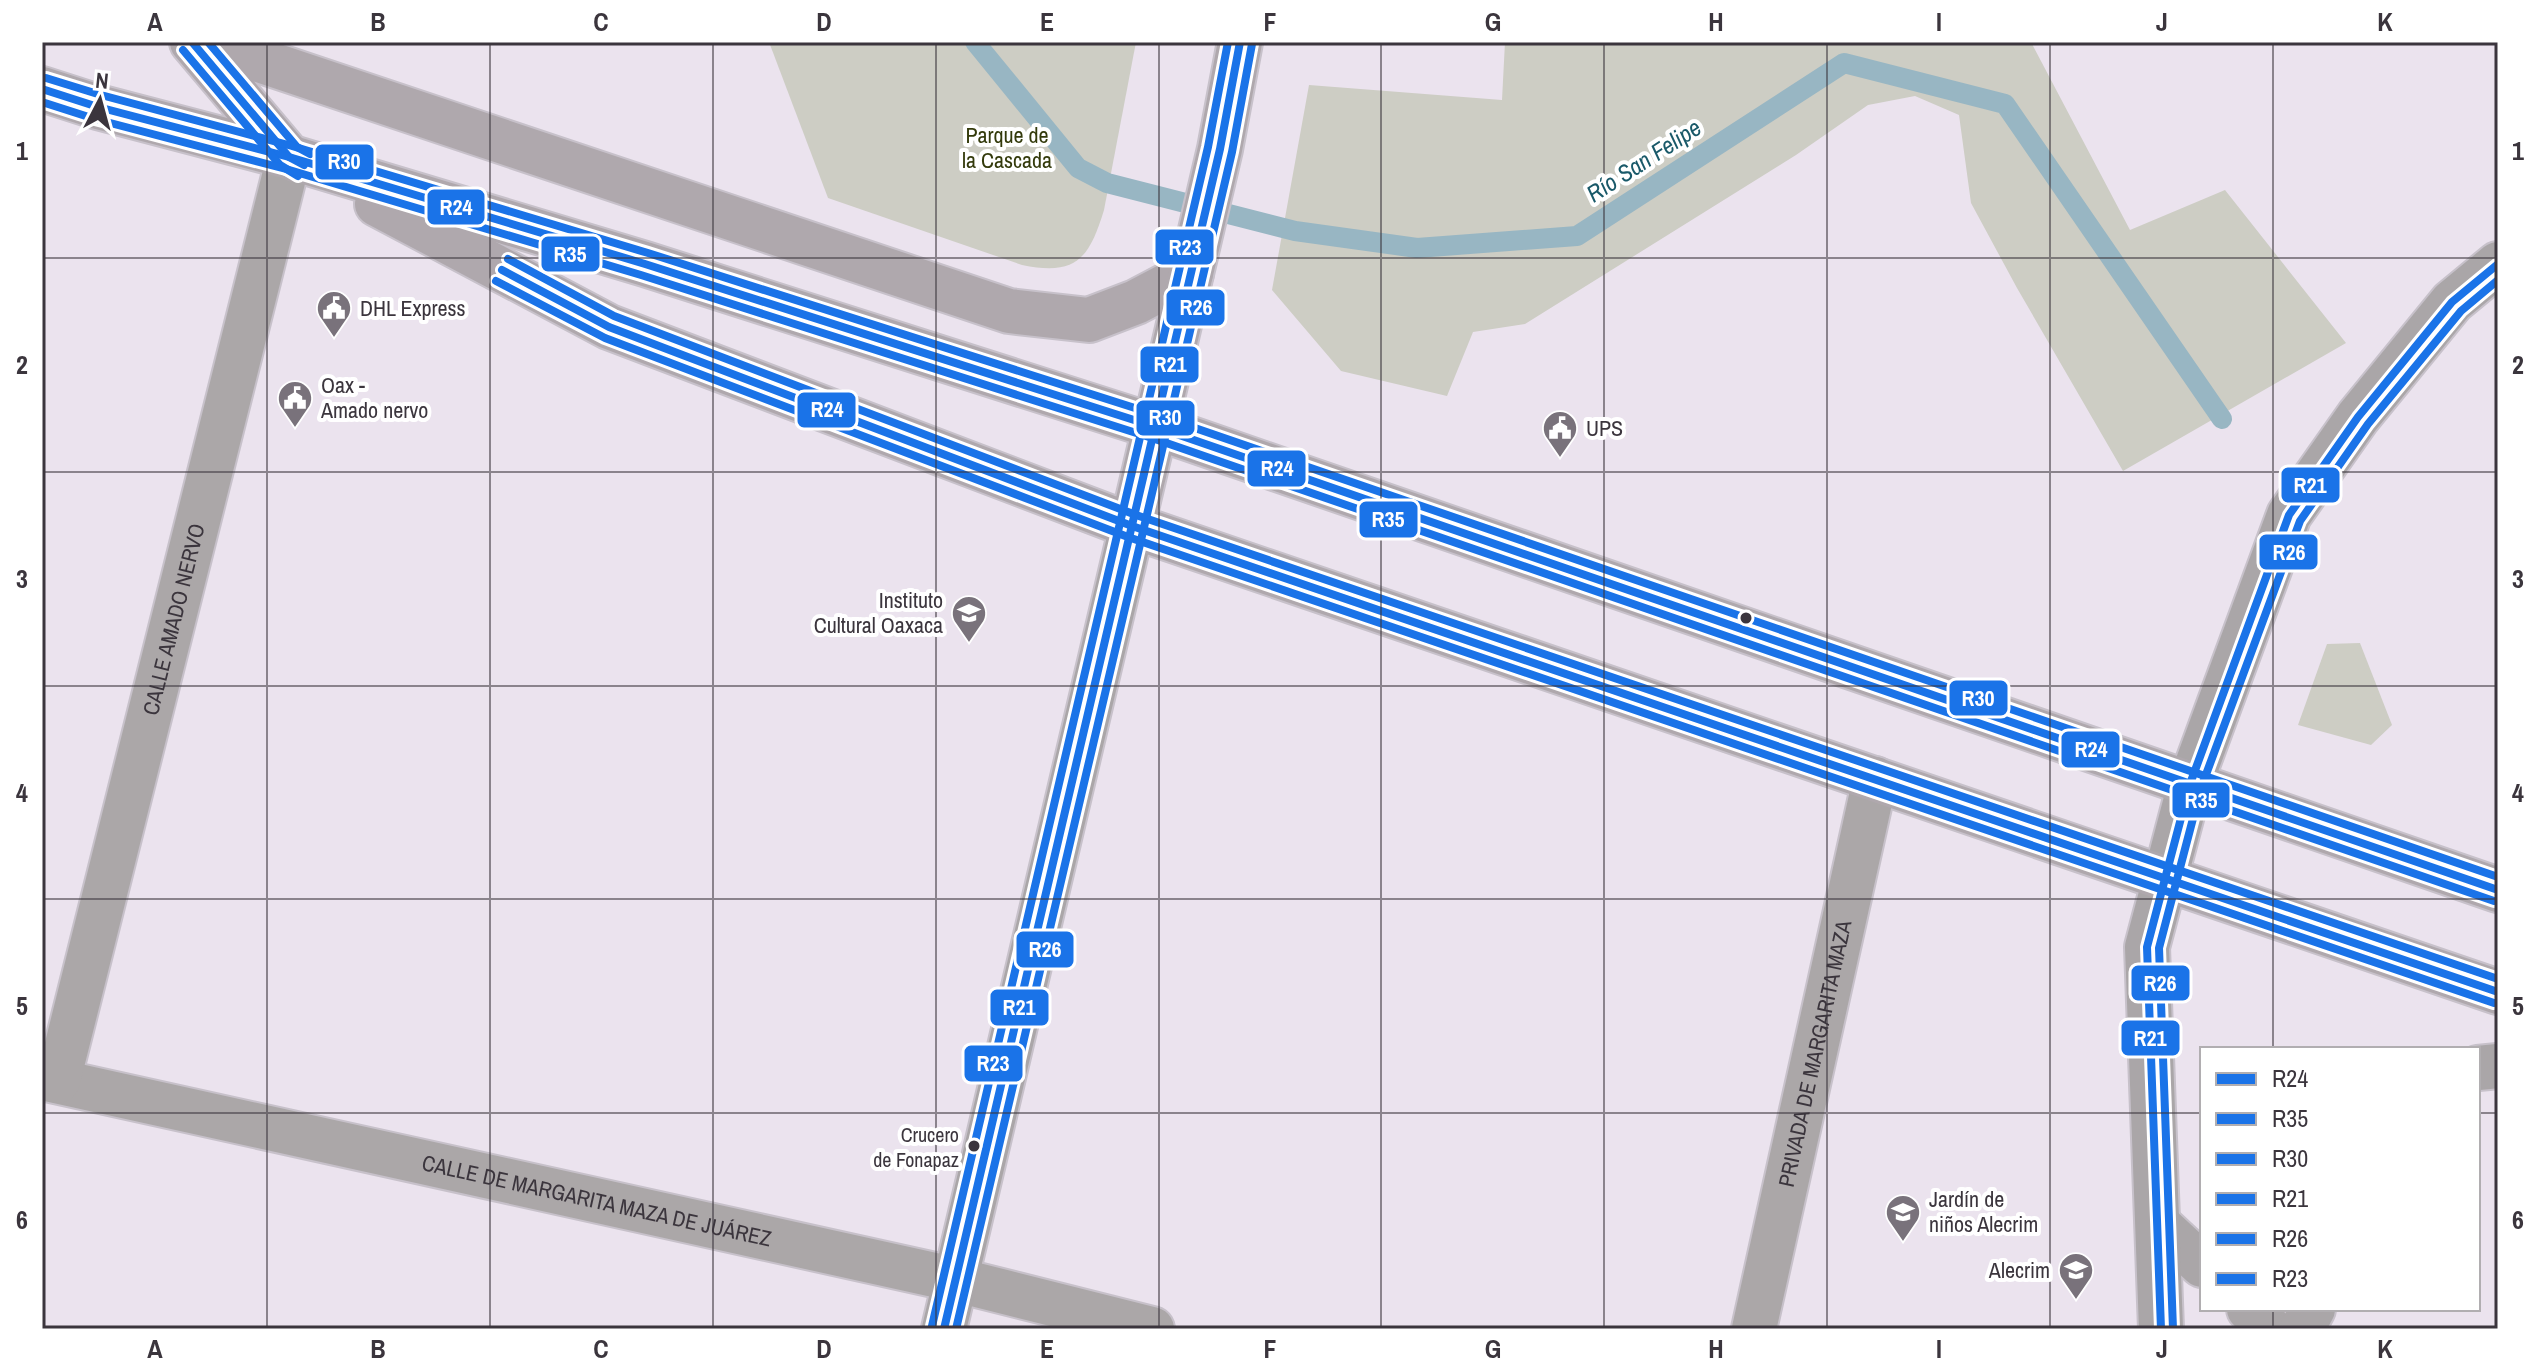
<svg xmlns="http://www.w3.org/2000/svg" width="2540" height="1371" font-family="'Archivo Narrow',sans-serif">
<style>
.green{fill:#cdcdc4}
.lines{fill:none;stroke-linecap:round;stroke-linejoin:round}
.stream{stroke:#98b6c3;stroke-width:20}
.street-casing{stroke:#c7c1ca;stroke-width:48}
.secondary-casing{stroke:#c7c1ca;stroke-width:48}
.primary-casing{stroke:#c7c1ca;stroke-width:48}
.street{stroke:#aba7a8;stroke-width:44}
.secondary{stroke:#aaa6a8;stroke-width:44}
.primary{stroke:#afa8ad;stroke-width:44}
.bus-1-casing{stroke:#fff;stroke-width:14}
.bus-2-casing{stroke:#fff;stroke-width:14}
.bus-3-casing{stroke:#fff;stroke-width:14}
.bus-4-casing{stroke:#fff;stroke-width:14}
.bus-5-casing{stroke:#fff;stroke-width:14}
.bus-6-casing{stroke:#fff;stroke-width:14}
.bus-1{stroke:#1a73e8;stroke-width:8}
.bus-2{stroke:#1a73e8;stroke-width:8}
.bus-3{stroke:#1a73e8;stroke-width:8}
.bus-4{stroke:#1a73e8;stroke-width:8}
.bus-5{stroke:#1a73e8;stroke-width:8}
.bus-6{stroke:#1a73e8;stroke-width:8}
.grid{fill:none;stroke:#3b353d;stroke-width:2;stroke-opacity:0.55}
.bus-dot{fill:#3b353d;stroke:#fff;stroke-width:3}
.labels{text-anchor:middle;stroke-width:8;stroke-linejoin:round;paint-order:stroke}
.bus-label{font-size:20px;fill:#3b353d;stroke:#fff;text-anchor:end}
.park-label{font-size:22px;fill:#333a0b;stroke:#fff}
.poi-label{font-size:22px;fill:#3b353d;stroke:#fff;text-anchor:start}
.street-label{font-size:22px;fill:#3b353d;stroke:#fff}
.water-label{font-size:24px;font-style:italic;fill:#195969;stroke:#fff}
.line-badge{stroke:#fff;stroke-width:3}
.badge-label{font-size:22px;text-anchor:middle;font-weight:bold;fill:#fff}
.neatline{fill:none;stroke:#3b353d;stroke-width:3}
.grid-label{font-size:26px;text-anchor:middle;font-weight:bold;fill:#3b353d}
</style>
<rect width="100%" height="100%" fill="#ebe3ee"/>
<g class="green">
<path d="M769 42H1136L1104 210C1089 259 1076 276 1022 265L828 198Z"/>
<path d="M1505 42H2031L2130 230 2225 190 2346 343 2123 471 2017 288 1971 203 1959 115 1915 96 1868 105 1796 155 1525 324 1473 332 1447 396 1341 371 1272 290 1309 85 1502 100Z"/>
<path d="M2360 643 2392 725 2371 745 2298 725 2327 644Z"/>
</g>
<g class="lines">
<path class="stream" d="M975 42 1078 168 1107 183 1295 231 1417 248 1577 236 1844 63 2005 104 2222 419"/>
<g class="street-casing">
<g id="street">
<path id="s1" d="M42 1078 957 1280 1152 1329"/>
<path id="s2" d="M58 1081 289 157"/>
<path id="s3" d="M1754 1329 1875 779"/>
</g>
</g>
<g class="secondary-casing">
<g id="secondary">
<path d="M2478 1068 2498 1066"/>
<path d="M2158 1224 2202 1265"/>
<path d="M2249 1309 2270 1329"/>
<path d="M944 1329 1132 526"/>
<path d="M2161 1329 2147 947 2190 784 2289 515 2358 417 2452 302 2498 264"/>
<path d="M2302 1329 2313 1309"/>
</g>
</g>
<g class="primary-casing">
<g id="primary">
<path d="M192 42 289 157 295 160"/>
<path d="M205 42 1009 311 1089 320 1136 302 1191 273"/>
<path d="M42 89 98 107 289 157 645 264 1156 427 2498 890"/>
<path d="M377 204 609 327 1132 526 2498 992"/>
<path d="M1132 526 1220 149 1240 42"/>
</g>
</g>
<use href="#street" class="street"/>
<use href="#secondary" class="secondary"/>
<use href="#primary" class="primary"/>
<g class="bus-1-casing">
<g id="bus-1">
<path d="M192 42 289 157 304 165"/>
<path d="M42 89 98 107 289 157 645 264 1156 427 2498 890"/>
<path d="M502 270 609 327 1132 526 2498 992"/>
</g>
</g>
<g class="bus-2-casing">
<g id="bus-2">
<path d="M183 50 280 165 298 176"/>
<path d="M42 102 95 119 286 169 641 275 1152 438 2494 901"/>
<path d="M496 281 605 338 1128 537 2494 1003"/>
</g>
</g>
<g class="bus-3-casing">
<g id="bus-3">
<path d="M208 42 297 147 310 154"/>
<path d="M46 78 101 95 292 146 648 253 1160 416 2498 877"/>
<path d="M508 259 614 316 1136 515 2498 979"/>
</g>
</g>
<g class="bus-4-casing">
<g id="bus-4">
<path d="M944 1329 1220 149 1240 42"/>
<path d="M2161 1329 2147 947 2190 784 2289 515 2358 417 2452 302 2498 264"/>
</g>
</g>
<g class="bus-5-casing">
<g id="bus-5">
<path d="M956 1329 1232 152 1252 44"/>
<path d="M2173 1329 2159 948 2201 788 2300 521 2368 424 2461 311 2498 280"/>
</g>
</g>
<g class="bus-6-casing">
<path id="bus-6" d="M932 1326 1208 147 1228 42"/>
</g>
<use href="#bus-1" class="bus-1"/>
<use href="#bus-2" class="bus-2"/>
<use href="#bus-3" class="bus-3"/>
<use href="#bus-4" class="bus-4"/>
<use href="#bus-5" class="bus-5"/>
<use href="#bus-6" class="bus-6"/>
</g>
<path class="grid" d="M267 42V1329M490 42V1329M713 42V1329M936 42V1329M1159 42V1329M1381 42V1329M1604 42V1329M1827 42V1329M2050 42V1329M2273 42V1049M42 258H2498M42 472H2498M42 686H2498M42 899H2498M42 1113H2202M2478 1113H2498M2273 1309V1329"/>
<defs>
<g id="civic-pin" transform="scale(1.8)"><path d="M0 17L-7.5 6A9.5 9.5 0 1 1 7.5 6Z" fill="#79727b" stroke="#fff"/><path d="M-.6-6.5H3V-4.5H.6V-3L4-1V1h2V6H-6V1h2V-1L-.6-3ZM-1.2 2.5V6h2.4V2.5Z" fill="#fff"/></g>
<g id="school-pin" transform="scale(1.8)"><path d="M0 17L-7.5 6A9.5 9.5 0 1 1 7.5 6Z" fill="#79727b" stroke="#fff"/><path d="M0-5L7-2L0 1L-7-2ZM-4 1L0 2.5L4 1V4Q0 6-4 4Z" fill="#fff"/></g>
</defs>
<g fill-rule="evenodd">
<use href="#civic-pin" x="334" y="308"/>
<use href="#civic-pin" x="295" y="398"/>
<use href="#civic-pin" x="1560" y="428"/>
<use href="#school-pin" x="969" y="613"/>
<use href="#school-pin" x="1903" y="1212"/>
<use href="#school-pin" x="2076" y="1270"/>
</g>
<g class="bus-dot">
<circle cx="1746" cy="618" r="7"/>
<circle cx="974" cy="1146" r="7"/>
</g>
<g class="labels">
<g class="bus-label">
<text x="959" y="1142">Crucero<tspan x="959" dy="25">de Fonapaz</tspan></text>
</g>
<g class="park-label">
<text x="1007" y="143">Parque de<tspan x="1007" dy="25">la Cascada</tspan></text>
</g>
<g class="poi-label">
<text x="360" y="316">DHL Express</text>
<text x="321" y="393">Oax -<tspan x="321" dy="25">Amado nervo</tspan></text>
<text x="1586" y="436">UPS</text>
<text x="943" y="608" text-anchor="end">Instituto<tspan x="943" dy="25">Cultural Oaxaca</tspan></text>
<text x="1929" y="1207">Jardín de<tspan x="1929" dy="25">niños Alecrim</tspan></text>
<text x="2050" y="1278" text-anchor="end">Alecrim</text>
</g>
<g class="street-label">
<text dy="8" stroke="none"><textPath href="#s2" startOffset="476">CALLE AMADO NERVO</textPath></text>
<text dy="8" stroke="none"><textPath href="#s3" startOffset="282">PRIVADA DE MARGARITA MAZA</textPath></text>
<text dy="8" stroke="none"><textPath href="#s1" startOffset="568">CALLE DE MARGARITA MAZA DE JUÁREZ</textPath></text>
</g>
<g class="water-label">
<text transform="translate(1644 161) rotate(-33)" y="8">Río San Felipe</text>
</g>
</g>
<g class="line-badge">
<rect x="314" y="143" width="61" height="38" rx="8" fill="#1a73e8"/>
<rect x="426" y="188" width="60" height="38" rx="8" fill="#1a73e8"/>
<rect x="1154" y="228" width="61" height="38" rx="8" fill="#1a73e8"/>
<rect x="540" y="235" width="61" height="38" rx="8" fill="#1a73e8"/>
<rect x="1165" y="288" width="61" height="39" rx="8" fill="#1a73e8"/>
<rect x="1139" y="345" width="61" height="39" rx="8" fill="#1a73e8"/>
<rect x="796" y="391" width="61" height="38" rx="8" fill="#1a73e8"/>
<rect x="1135" y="399" width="61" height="38" rx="8" fill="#1a73e8"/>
<rect x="1246" y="449" width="61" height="39" rx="8" fill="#1a73e8"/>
<rect x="2280" y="466" width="61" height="38" rx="8" fill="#1a73e8"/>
<rect x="1358" y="500" width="61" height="39" rx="8" fill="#1a73e8"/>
<rect x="2258" y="533" width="61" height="38" rx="8" fill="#1a73e8"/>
<rect x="1948" y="679" width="61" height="38" rx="8" fill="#1a73e8"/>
<rect x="2060" y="730" width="61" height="39" rx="8" fill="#1a73e8"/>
<rect x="2171" y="781" width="60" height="38" rx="8" fill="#1a73e8"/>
<rect x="1015" y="930" width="60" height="39" rx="8" fill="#1a73e8"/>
<rect x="2130" y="964" width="61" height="38" rx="8" fill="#1a73e8"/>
<rect x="989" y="988" width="61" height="39" rx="8" fill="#1a73e8"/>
<rect x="2120" y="1019" width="61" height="38" rx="8" fill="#1a73e8"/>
<rect x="963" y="1044" width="61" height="39" rx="8" fill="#1a73e8"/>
</g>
<g class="badge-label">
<text x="344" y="169">R30</text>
<text x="456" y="215">R24</text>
<text x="1185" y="255">R23</text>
<text x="570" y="262">R35</text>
<text x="1196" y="315">R26</text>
<text x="1170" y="372">R21</text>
<text x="827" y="417">R24</text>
<text x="1165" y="425">R30</text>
<text x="1277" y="476">R24</text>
<text x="2310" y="493">R21</text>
<text x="1388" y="527">R35</text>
<text x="2289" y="560">R26</text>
<text x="1978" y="706">R30</text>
<text x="2091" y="757">R24</text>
<text x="2201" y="808">R35</text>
<text x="1045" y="957">R26</text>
<text x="2160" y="991">R26</text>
<text x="1019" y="1015">R21</text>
<text x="2150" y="1046">R21</text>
<text x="993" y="1071">R23</text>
</g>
<rect width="2540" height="1371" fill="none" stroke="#ffffff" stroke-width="88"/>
<rect x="2200" y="1047" width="280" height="264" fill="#ffffff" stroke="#b1aeb1" stroke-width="2"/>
<rect x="2216" y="1073" width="40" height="12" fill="#1a73e8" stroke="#b1aeb1" stroke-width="2"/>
<text x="2272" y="1087" font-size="24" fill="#3b353d">R24</text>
<rect x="2216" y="1113" width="40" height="12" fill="#1a73e8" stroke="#b1aeb1" stroke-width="2"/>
<text x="2272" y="1127" font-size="24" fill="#3b353d">R35</text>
<rect x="2216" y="1153" width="40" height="12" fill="#1a73e8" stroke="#b1aeb1" stroke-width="2"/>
<text x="2272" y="1167" font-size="24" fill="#3b353d">R30</text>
<rect x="2216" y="1193" width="40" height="12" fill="#1a73e8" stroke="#b1aeb1" stroke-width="2"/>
<text x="2272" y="1207" font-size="24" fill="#3b353d">R21</text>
<rect x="2216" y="1233" width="40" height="12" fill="#1a73e8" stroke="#b1aeb1" stroke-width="2"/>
<text x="2272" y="1247" font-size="24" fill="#3b353d">R26</text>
<rect x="2216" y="1273" width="40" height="12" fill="#1a73e8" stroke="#b1aeb1" stroke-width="2"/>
<text x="2272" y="1287" font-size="24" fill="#3b353d">R23</text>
<g transform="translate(100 100) rotate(6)" stroke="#ffffff" stroke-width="6" paint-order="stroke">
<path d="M0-6L14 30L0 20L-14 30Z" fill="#3b353d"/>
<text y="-12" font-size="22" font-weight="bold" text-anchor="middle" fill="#3b353d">N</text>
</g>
<rect x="44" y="44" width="2452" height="1283" class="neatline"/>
<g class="grid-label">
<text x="155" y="31">A</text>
<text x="378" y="31">B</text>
<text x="601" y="31">C</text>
<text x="824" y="31">D</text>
<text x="1047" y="31">E</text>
<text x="1270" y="31">F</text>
<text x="1493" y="31">G</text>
<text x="1716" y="31">H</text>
<text x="1939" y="31">I</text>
<text x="2162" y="31">J</text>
<text x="2385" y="31">K</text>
<text x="22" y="160">1</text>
<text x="2518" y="160">1</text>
<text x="22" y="374">2</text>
<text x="2518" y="374">2</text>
<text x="22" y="588">3</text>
<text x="2518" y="588">3</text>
<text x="22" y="802">4</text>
<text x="2518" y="802">4</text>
<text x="22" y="1015">5</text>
<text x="2518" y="1015">5</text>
<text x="22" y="1229">6</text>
<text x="2518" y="1229">6</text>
<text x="155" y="1358">A</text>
<text x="378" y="1358">B</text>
<text x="601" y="1358">C</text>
<text x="824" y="1358">D</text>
<text x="1047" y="1358">E</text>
<text x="1270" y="1358">F</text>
<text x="1493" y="1358">G</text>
<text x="1716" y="1358">H</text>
<text x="1939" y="1358">I</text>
<text x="2162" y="1358">J</text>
<text x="2385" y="1358">K</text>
</g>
</svg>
